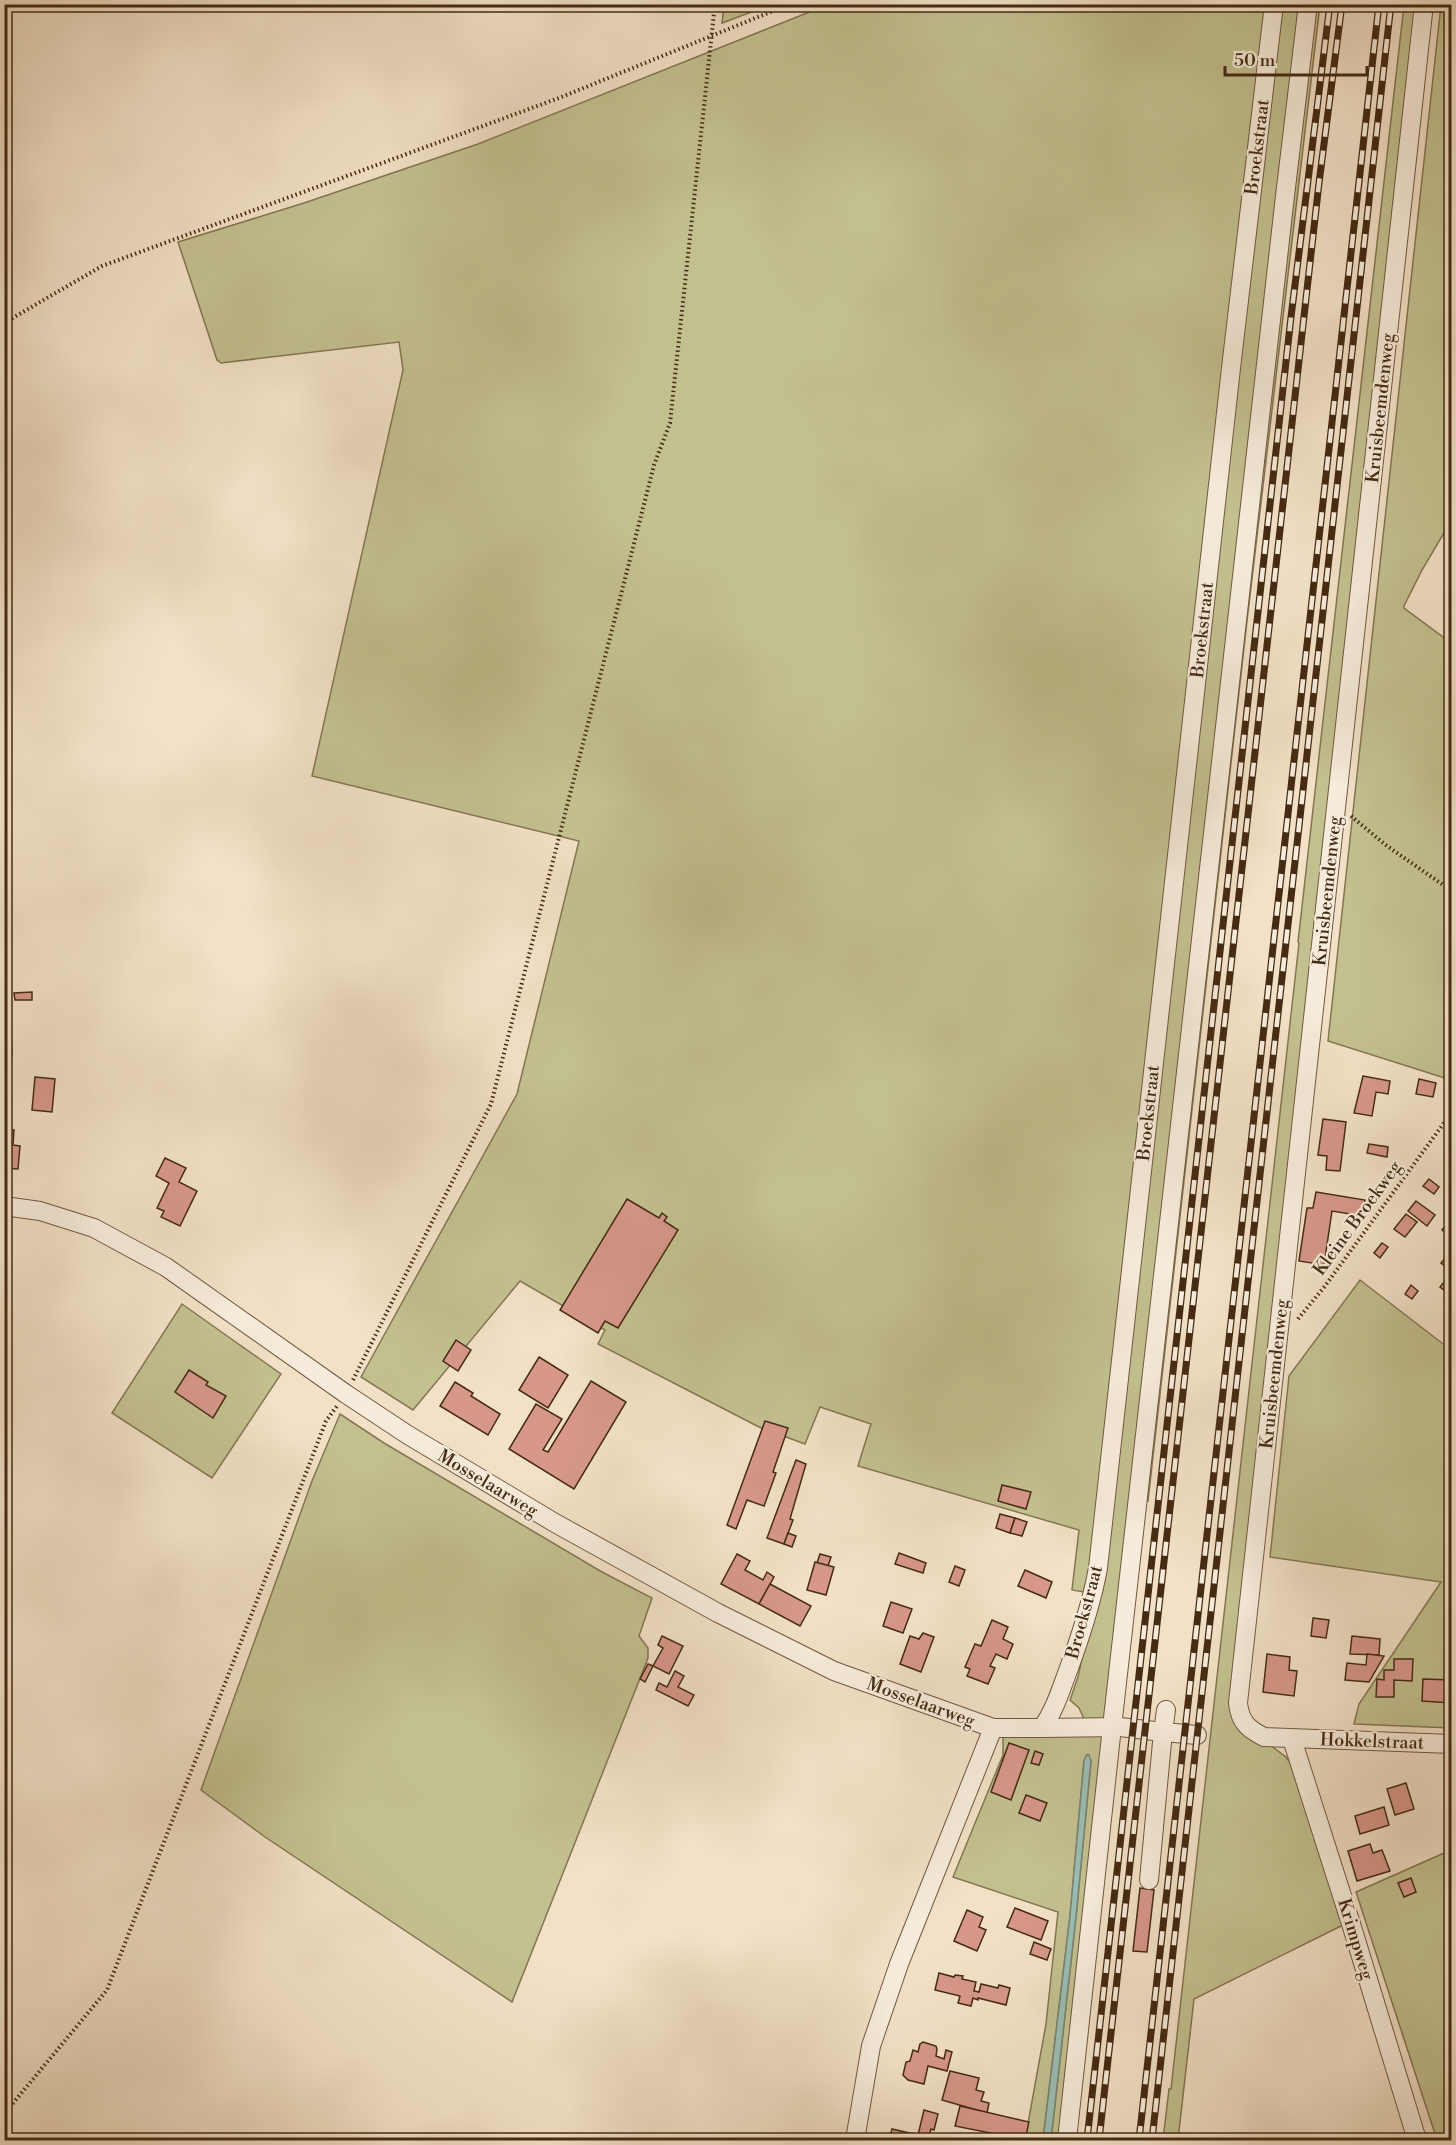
<svg xmlns="http://www.w3.org/2000/svg" width="1456" height="2145" font-family="'Libre Bodoni',serif">
<style>
.green{fill:#c3c090;stroke:#847652;stroke-width:1.5}
.water{fill:#9bbeb4;stroke:#798374;stroke-width:1.5}
.building{fill:#d7988a;stroke:#452b13;stroke-width:1.5}
.lines{fill:none;stroke-linecap:round;stroke-linejoin:round}
.minor-casing{stroke:#705840;stroke-width:20}
.path{stroke:#452b13;stroke-width:4;stroke-dasharray:1.5 3;stroke-linecap:butt}
.minor{stroke:#f7ecdb;stroke-width:18}
.rail-casing{stroke:#452b13;stroke-width:7}
.rail{stroke:#f7ecdb;stroke-width:4.5;stroke-dasharray:14;stroke-linecap:butt}
.labels{text-anchor:middle;stroke-width:4.5;stroke-linejoin:round;paint-order:stroke}
.street-label{font-size:18px;fill:#452b13;stroke:#f7ecdb}
</style>
<rect width="100%" height="100%" fill="#f2e1c7"/>
<filter id="stains"><feTurbulence type="fractalNoise" baseFrequency=".00333" numOctaves="4"/><feColorMatrix values="0 0 0 0 .2 0 0 0 0 .09 0 0 0 0 .02 0 0 0 .5 -.17"/></filter>
<radialGradient id="worn" r=".72"><stop offset=".6" stop-color="#630" stop-opacity="0"/><stop offset="1" stop-color="#630" stop-opacity=".3"/></radialGradient>
<g class="green">
<path d="M724 5V4L770 5 722 23Z"/>
<path d="M827 5H1263L1265 9 1096 1543 1084 1592 1072 1590 1079 1530 858 1466 871 1424 820 1407 805 1444 759 1427 598 1344 605 1330 520 1281 413 1410 361 1377 517 1094 579 841 312 776 403 370 399 342 221 363 217 360 178 242 304 203 478 144Z"/>
<path d="M1279 5H1320L1247 621 1148 1501H1145L1120 1721 1084 1719 1079 1708 1070 1700 1078 1677 1092 1612Z"/>
<path d="M1404 5H1419L1233 1707 1270 1745 1286 1757 1291 1764 1345 1924 1194 1999 1178 2140H1163L1169 2089H1171L1299 943 1298 942Z"/>
<path d="M1441 5 1452 6 1451 521 1422 570 1404 606V608L1451 643V1080L1328 1041Z"/>
<path d="M1360 1280 1451 1350V1728L1354 1724 1359 1704 1441 1582 1270 1557 1289 1376Z"/>
<path d="M182 1304 281 1374 212 1478 112 1413Z"/>
<path d="M340 1414 384 1443 602 1572 652 1598 639 1636 648 1648V1658L512 2002 265 1837 201 1790 312 1481Z"/>
<path d="M1012 1735H1110L1073 2140H1051L1076 1917 1091 1761 1087 1755 1084 1761 1070 1916 1043 2140H1025L1046 2024 1058 1912 953 1877 1003 1755V1737Z"/>
<path d="M1451 1850V2140H1437L1356 1892Z"/>
</g>
<path class="water" d="M1089 1755 1091 1761 1076 1917 1051 2140H1043L1070 1916 1084 1761 1086 1756Z"/>
<g class="building">
<path d="M32 992V1000H15L14 993Z"/>
<path d="M4 994H10L12 1054H4Z"/>
<path d="M1363 1076 1390 1081 1388 1094 1376 1092 1372 1116 1354 1113Z"/>
<path d="M35 1077 55 1079 52 1112 32 1110Z"/>
<path d="M1419 1079 1436 1083 1433 1097 1416 1094Z"/>
<path d="M1323 1119 1346 1122 1340 1171 1326 1170 1327 1156 1318 1155Z"/>
<path d="M4 1130H14L13 1145 20 1146 18 1169 4 1168Z"/>
<path d="M1369 1144 1388 1147 1387 1157 1367 1153Z"/>
<path d="M165 1158 186 1168 179 1182 197 1191 180 1226 161 1217 164 1211 157 1208 169 1183 156 1176Z"/>
<path d="M1429 1179 1439 1187 1434 1194 1423 1186Z"/>
<path d="M1316 1192 1365 1200 1363 1216 1332 1211 1324 1265 1299 1261 1307 1208H1313Z"/>
<path d="M627 1199 659 1218 662 1213 667 1217 664 1221 678 1230 618 1328 605 1321 598 1333 560 1310Z"/>
<path d="M1416 1201 1435 1215 1427 1226 1408 1211Z"/>
<path d="M1406 1214 1417 1222 1405 1237 1394 1229Z"/>
<path d="M1452 1217V1237L1451 1238 1442 1230Z"/>
<path d="M1382 1243 1388 1247 1380 1258 1374 1253Z"/>
<path d="M1452 1250V1271L1441 1263Z"/>
<path d="M1452 1272V1296L1440 1287Z"/>
<path d="M1411 1285 1418 1291 1412 1299 1405 1294Z"/>
<path d="M456 1340 471 1350 458 1371 443 1361Z"/>
<path d="M539 1357 568 1375 548 1408 519 1390Z"/>
<path d="M189 1370 208 1382 206 1385 226 1396 213 1418 175 1392Z"/>
<path d="M591 1381 626 1402 574 1489 509 1449 536 1404 562 1419 543 1450 548 1452Z"/>
<path d="M455 1382 473 1393 471 1396 500 1414 488 1435 440 1406Z"/>
<path d="M765 1421 788 1428 773 1472 776 1473 764 1506 747 1500 736 1529 727 1525Z"/>
<path d="M796 1460 806 1464 790 1519 793 1520 784 1544 767 1538Z"/>
<path d="M1002 1485 1031 1492 1026 1509 998 1501Z"/>
<path d="M1000 1514 1015 1518 1010 1533 996 1528Z"/>
<path d="M1015 1518 1027 1522 1022 1536 1010 1533Z"/>
<path d="M788 1533 796 1536 792 1547 784 1544Z"/>
<path d="M899 1553 926 1563 923 1573 895 1564Z"/>
<path d="M737 1554 750 1561 745 1570 763 1580 767 1572 774 1577 759 1604 721 1584Z"/>
<path d="M820 1554 831 1557 828 1566 817 1563Z"/>
<path d="M815 1562 834 1567 826 1595 807 1590Z"/>
<path d="M955 1566 965 1570 959 1586 949 1582Z"/>
<path d="M1025 1570 1052 1582 1046 1598 1018 1586Z"/>
<path d="M770 1584 811 1606 800 1626 759 1604Z"/>
<path d="M891 1602 912 1609 903 1633 883 1626Z"/>
<path d="M1313 1618 1329 1620 1326 1638 1311 1636Z"/>
<path d="M992 1620 1008 1627 1003 1639 1013 1644 1007 1659 996 1654 990 1666 995 1668 988 1684 967 1676 970 1669 965 1667 975 1644 981 1646Z"/>
<path d="M923 1633 934 1637 921 1672 900 1664 910 1636 919 1639Z"/>
<path d="M662 1636 683 1646 669 1674 653 1666 663 1648 658 1645Z"/>
<path d="M1352 1636 1380 1639 1379 1655 1350 1654Z"/>
<path d="M1267 1654 1290 1657 1289 1670 1297 1671 1294 1696 1263 1692Z"/>
<path d="M1367 1654 1384 1656 1369 1682 1345 1680 1347 1663 1366 1665Z"/>
<path d="M1394 1659H1413L1412 1681 1394 1680V1697H1376L1377 1679 1384 1680V1670H1394Z"/>
<path d="M648 1664 653 1666 645 1682 640 1679Z"/>
<path d="M675 1671 684 1676 678 1687 694 1695 688 1706 656 1690 659 1683 667 1687Z"/>
<path d="M1423 1679 1452 1680V1703L1422 1701Z"/>
<path d="M1009 1743 1029 1750 1011 1800 991 1792Z"/>
<path d="M1035 1751 1043 1754 1039 1765 1031 1763Z"/>
<path d="M1406 1783 1414 1809 1395 1815 1387 1789Z"/>
<path d="M1026 1795 1047 1803 1040 1821 1019 1813Z"/>
<path d="M1384 1807 1389 1825 1360 1834 1355 1816Z"/>
<path d="M1370 1844 1373 1853 1382 1850 1390 1871 1357 1881 1348 1851Z"/>
<path d="M1411 1878 1416 1892 1404 1897 1398 1883Z"/>
<path d="M1140 1888 1154 1890 1147 1952 1133 1951Z"/>
<path d="M1015 1908 1048 1921 1041 1940 1007 1927Z"/>
<path d="M967 1910 983 1917 979 1927 986 1930 977 1951 954 1941Z"/>
<path d="M1034 1942 1051 1949 1047 1960 1030 1954Z"/>
<path d="M939 1973 954 1977 955 1975 963 1976 962 1979 976 1982 974 1991 979 1992 981 1984 998 1988 999 1985 1010 1988 1006 2005 978 1998V2000L973 1998 971 2006 958 2003 960 1996 935 1990Z"/>
<path d="M923 2042 936 2046 937 2049 936 2056 944 2059 946 2050 952 2052 947 2071 928 2066 924 2084 908 2080 903 2075 906 2062 910 2061 913 2050 918 2052 920 2044Z"/>
<path d="M950 2071 979 2078 976 2090 984 2092 981 2101 989 2103 987 2113 942 2100Z"/>
<path d="M960 2106 1029 2122 1025 2140 955 2126Z"/>
<path d="M924 2110 938 2114 934 2130 931 2129 928 2140H889L892 2129 918 2135Z"/>
</g>
<g class="lines">
<g class="minor-casing">
<g id="minor">
<path d="M1424 4 1238 1703C1240 1722 1248 1729 1264 1737L1452 1744"/>
<path d="M4 1206 40 1211 94 1228 166 1267 346 1394 408 1435 555 1523 718 1613 834 1671 993 1728H1042C1055 1710 1061 1689 1069 1668 1081 1635 1092 1602 1098 1568L1231 368 1274 4"/>
<path d="M1166 1710 1163 1732 1197 1735"/>
<path d="M1042 1728 1120 1727 1163 1732 1149 1880"/>
<path d="M1292 1739 1352 1927 1417 2140"/>
<path d="M855 2140 871 2046 899 1964 993 1728"/>
<path d="M1067 2140 1112 1727 1285 196 1308 4"/>
</g>
</g>
<g class="path">
<path d="M4 323 102 266 559 98 790 4"/>
<path d="M4 558 9 612"/>
<path d="M1351 816 1387 846 1452 891"/>
<path d="M1298 1319 1325 1286 1452 1112"/>
<path d="M353 1380 491 1104 654 465 670 423 715 4"/>
<path d="M4 2114 107 1990 326 1421 337 1406"/>
</g>
<use href="#minor" class="minor"/>
<g class="rail-casing">
<g id="rail">
<path d="M1087 2140 1291 317 1330 4"/>
<path d="M1099 2140 1319 183 1342 4"/>
<path d="M1139 2140 1379 4"/>
<path d="M1152 2140 1391 4"/>
</g>
</g>
<use href="#rail" class="rail"/>
</g>
<g class="labels">
<g class="street-label">
<text transform="translate(1257 147) rotate(-83)" y="6">Broekstraat</text>
<text transform="translate(1380 408) rotate(-84)" y="6">Kruisbeemdenweg</text>
<text transform="translate(1202 630) rotate(-84)" y="6">Broekstraat</text>
<text transform="translate(1327 891) rotate(-84)" y="6">Kruisbeemdenweg</text>
<text transform="translate(1148 1113) rotate(-84)" y="6">Broekstraat</text>
<text transform="translate(1357 1218) rotate(-54)" y="6">Kleine Broekweg</text>
<text transform="translate(1274 1374) rotate(-84)" y="6">Kruisbeemdenweg</text>
<text transform="translate(488 1483) rotate(31)" y="6">Mosselaarweg</text>
<text transform="translate(1084 1612) rotate(-75)" y="6">Broekstraat</text>
<text transform="translate(921 1702) rotate(20)" y="6">Mosselaarweg</text>
<text transform="translate(1372 1741) rotate(2)" y="6">Hokkelstraat</text>
<text transform="translate(1356 1939) rotate(73)" y="6">Krimpweg</text>
</g>
</g>
<rect width="1456" height="2145" fill="none" stroke="#f2e1c7" stroke-width="24"/>
<rect x="6" y="6" width="1444" height="2133" fill="none" stroke="#452b13" stroke-width="3"/>
<rect x="12" y="12" width="1432" height="2121" fill="none" stroke="#452b13" stroke-width="1.5"/>
<path d="M1225 66v9h142v-9" fill="none" stroke="#452b13" stroke-width="3"/>
<text x="1234" y="66" font-size="18" fill="#452b13" stroke="#f7ecdb" stroke-width="4.5" paint-order="stroke">50 m</text>
<rect width="100%" height="100%" filter="url(#stains)"/>
<rect width="100%" height="100%" fill="url(#worn)"/>
</svg>
